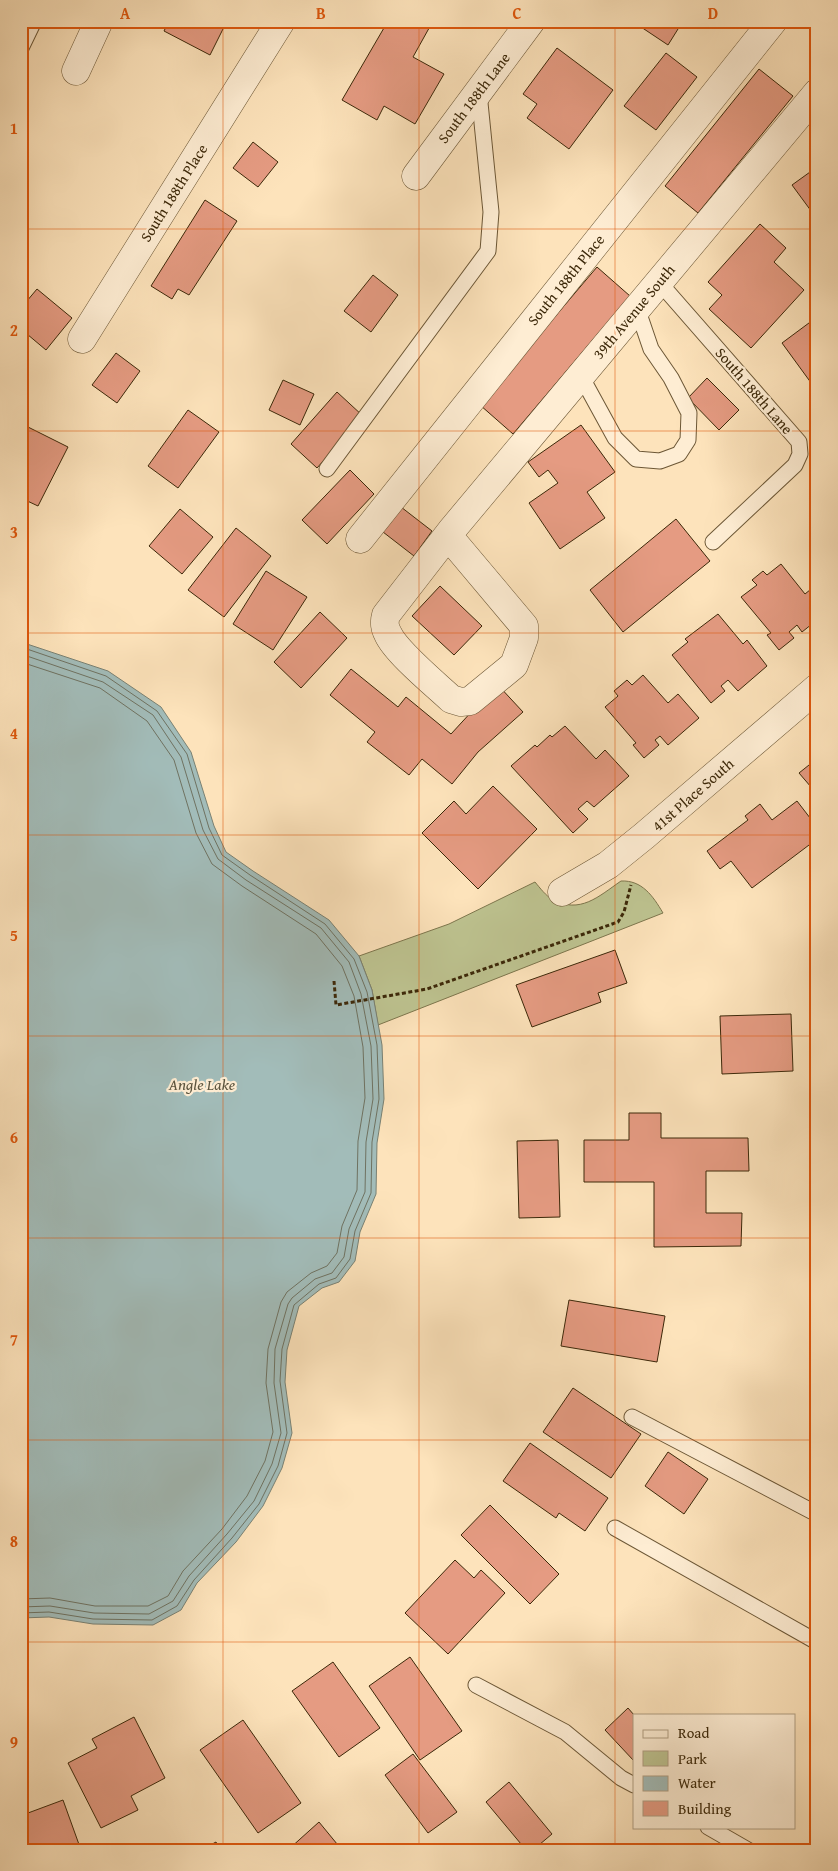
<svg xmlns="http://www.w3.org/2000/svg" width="838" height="1871" font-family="'Gentium Book Plus',serif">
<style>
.green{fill:#bec491;stroke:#7d764d}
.water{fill:#a2bcb9;stroke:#798173}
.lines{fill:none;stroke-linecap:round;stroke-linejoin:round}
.shore{stroke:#6f7261;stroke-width:1}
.building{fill:#e59b82;stroke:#3c2809}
.service-casing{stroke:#6c5736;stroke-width:17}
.minor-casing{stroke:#6c5736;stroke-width:29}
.path{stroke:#3c2809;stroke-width:3;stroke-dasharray:4 2.5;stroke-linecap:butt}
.service{stroke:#feedd3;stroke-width:15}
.minor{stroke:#feedd3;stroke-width:28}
.grid{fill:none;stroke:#df570c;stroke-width:1;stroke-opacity:0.55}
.labels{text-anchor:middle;stroke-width:4.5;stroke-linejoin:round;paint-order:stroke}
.street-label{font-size:15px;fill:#3c2809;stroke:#feedd3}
.water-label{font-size:16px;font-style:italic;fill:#5b543e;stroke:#feedd3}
.neatline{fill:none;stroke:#df570c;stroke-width:2}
.grid-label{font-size:16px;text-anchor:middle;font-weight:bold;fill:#df570c}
</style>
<rect width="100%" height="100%" fill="#fde3bb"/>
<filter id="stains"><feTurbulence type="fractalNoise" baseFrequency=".004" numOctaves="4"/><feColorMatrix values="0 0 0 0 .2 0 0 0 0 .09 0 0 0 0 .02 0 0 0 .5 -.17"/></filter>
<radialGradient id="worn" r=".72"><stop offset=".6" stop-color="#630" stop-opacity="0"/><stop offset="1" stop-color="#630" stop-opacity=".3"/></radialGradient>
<path class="green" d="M621 881C642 880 653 896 663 913L378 1025 372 990 359 956 449 924 535 882C540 888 546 896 552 899 580 915 599 896 621 881Z"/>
<path class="water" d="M21 642 108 671 161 707 191 752 214 826 226 852 253 871 329 920 359 956 372 990 382 1045 384 1099 377 1143 376 1194 360 1232 355 1261 339 1282 322 1288 299 1306 287 1350 285 1382 292 1433 282 1468 263 1506 236 1542 197 1583 181 1610 153 1625 93 1624 49 1617 21 1618Z"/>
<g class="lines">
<g class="shore">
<path d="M21 647 106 676 157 711 187 754 209 828 222 855 250 875 325 924 354 959 367 992 377 1045 379 1099 372 1142 371 1193 355 1231 350 1259 336 1278 319 1284 294 1305 282 1349 280 1381 287 1433 278 1466 259 1504 232 1538 194 1580 177 1606 152 1620 93 1619 49 1612 21 1613"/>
<path d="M21 654 103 682 153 715 181 757 203 830 218 859 246 880 321 928 349 962 361 994 371 1046 373 1099 366 1142 365 1192 349 1229 344 1257 332 1273 315 1279 292 1298 288 1304 275 1349 274 1383 281 1433 272 1464 254 1501 227 1534 189 1576 173 1601 149 1614 94 1613 50 1606 21 1607"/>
<path d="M21 662 100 688 147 721 174 760 196 833 212 864 242 886 316 934 342 966 354 996 363 1047 365 1098 358 1141 357 1190 342 1226 337 1253 327 1266 311 1273 287 1292 281 1302 268 1349 266 1383 273 1432 265 1461 247 1496 222 1529 183 1571 168 1596 148 1606H95L50 1598 21 1599"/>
</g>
</g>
<g class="building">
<path d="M169 21H227L210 55 164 31Z"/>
<path d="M388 21H433L413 57 444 74 415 124 384 106 377 120 342 100Z"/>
<path d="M632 21H683L668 45Z"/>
<path d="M557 48 613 90 569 149 527 118 537 104 523 94Z"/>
<path d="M666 53 697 77 656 130 624 106Z"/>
<path d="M759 69 793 96 698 213 665 186Z"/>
<path d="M253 142 278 162 258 187 233 168Z"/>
<path d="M817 167V219L792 185Z"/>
<path d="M205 200 237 221 189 295 178 289 172 299 151 286Z"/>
<path d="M760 224 786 248 774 262 804 290 751 348 709 309 722 295 708 282Z"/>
<path d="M597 267 630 296 513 434 480 405Z"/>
<path d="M373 275 398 295 371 332 344 311Z"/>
<path d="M37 289 72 318 46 350 21 329V308Z"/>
<path d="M817 317V391L782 343Z"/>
<path d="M116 353 140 371 117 403 92 385Z"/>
<path d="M707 378 739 410 719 430 688 398Z"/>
<path d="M283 380 314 394 300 425 269 410Z"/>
<path d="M337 392 363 416 317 468 291 444Z"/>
<path d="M188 410 219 432 178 488 148 466Z"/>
<path d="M581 425 615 472 587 492 605 518 560 549 529 503 558 483 548 470 539 477 528 462Z"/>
<path d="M28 427 68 447 38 506 21 498V439Z"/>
<path d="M350 470 374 494 327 544 302 520Z"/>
<path d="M401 507 432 531 414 556 383 532Z"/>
<path d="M180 509 213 537 182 574 149 546Z"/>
<path d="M676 519 710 561 623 632 590 590Z"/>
<path d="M236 528 271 556 224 617 188 590Z"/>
<path d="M781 564 805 594 816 585 817 587V620L802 632 797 625 789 632 794 638 779 650 767 635 771 633 741 597 757 585 752 580 763 571 767 575Z"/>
<path d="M266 571 307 597 273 650 233 624Z"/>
<path d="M440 586 482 626 454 655 412 616Z"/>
<path d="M320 612 347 638 301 688 274 662Z"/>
<path d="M718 614 743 644 747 640 767 666 738 691 728 680 721 686 725 691 711 703 672 655 688 642 685 639Z"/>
<path d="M351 669 398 707 406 697 451 734 497 684 523 712 478 752 452 784 422 759 409 775 367 742 375 732 330 695Z"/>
<path d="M643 675 668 703 678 694 699 718 668 745 660 736 655 740 659 745 644 758 633 745 636 743 605 707 618 696 614 691 627 680 632 685Z"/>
<path d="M565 726 596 759 605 750 629 776 594 807 587 801 578 809 588 819 573 833 511 766 535 745 537 747 550 735 552 737Z"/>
<path d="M814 761 817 764V794L799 773Z"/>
<path d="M493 786 537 829 478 889 422 833 454 801 466 814Z"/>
<path d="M797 801 817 827V839L752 888 731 861 720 869 707 851 748 820 745 816 760 804 772 820Z"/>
<path d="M615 950 627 983 598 993 601 1002 532 1027 516 985Z"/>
<path d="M791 1014 793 1071 722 1074 720 1016Z"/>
<path d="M629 1113H661V1138H748L749 1171H706V1213H742L741 1246 654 1247V1182H584V1140H629Z"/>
<path d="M558 1140 560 1217 519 1218 517 1141Z"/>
<path d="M569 1300 665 1316 657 1362 561 1346Z"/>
<path d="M573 1388 641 1434 611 1478 543 1432Z"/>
<path d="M530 1443 608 1498 585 1531 559 1513 556 1518 503 1481Z"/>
<path d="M668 1452 708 1479 684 1514 645 1486Z"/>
<path d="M490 1505 559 1574 530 1604 461 1535Z"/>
<path d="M455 1560 474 1578 481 1570 505 1593 448 1654 405 1613Z"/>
<path d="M410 1657 462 1731 420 1760 369 1686Z"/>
<path d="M333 1662 380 1728 339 1757 292 1691Z"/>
<path d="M628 1708 634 1715V1761L605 1730Z"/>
<path d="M134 1717 165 1778 131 1796 138 1810 101 1828 68 1763 97 1748 92 1739Z"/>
<path d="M243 1720 301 1803 258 1833 200 1750Z"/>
<path d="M413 1754 457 1812 428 1833 385 1775Z"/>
<path d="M509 1782 552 1834 533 1850H526L486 1802Z"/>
<path d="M21 1796 28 1813 63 1800 81 1850H21Z"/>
<path d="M319 1822 342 1850H290L289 1849Z"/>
<path d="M216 1842 220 1850H201Z"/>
</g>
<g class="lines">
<g class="service-casing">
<g id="service">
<path d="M21 48 34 21"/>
<path d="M659 282 799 442 800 454 795 465 713 542"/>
<path d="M581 376 615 438 636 459 660 461 679 454 688 440 689 413 671 378 651 349 637 308"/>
<path d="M327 469 488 251 491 212 479 93"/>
<path d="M632 1417 817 1514"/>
<path d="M615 1528 817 1642"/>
<path d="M476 1685 565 1732 621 1778 634 1785"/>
<path d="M708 1827 748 1850"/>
</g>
</g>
<g class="minor-casing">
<g id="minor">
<path d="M76 71 99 21"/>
<path d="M416 176 531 21"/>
<path d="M82 339 281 21"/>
<path d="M451 531 450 538 524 626V638L514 665 470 701 461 702 451 699C435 684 396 652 388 634 384 627 384 622 386 615L451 531 817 93"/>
<path d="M360 539 773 21"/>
<path d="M562 892 608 865 644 836 817 688"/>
</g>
</g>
<path class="path" d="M334 981 336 1005 427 989 618 922 624 912 631 885"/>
<use href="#service" class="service"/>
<use href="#minor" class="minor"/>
</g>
<path class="grid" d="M223 21V1850M419 21V1850M615 21V1850M21 229H817M21 431H817M21 633H817M21 835H817M21 1036H817M21 1238H817M21 1440H817M21 1642H817"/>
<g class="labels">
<g class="street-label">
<text transform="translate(474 98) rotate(-53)" y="5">South 188th Lane</text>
<text transform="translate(174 193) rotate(-58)" y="5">South 188th Place</text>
<text transform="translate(566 280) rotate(-51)" y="5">South 188th Place</text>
<text transform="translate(634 312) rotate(-50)" y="5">39th Avenue South</text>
<text transform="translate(754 391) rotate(49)" y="5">South 188th Lane</text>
<text transform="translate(693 795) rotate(-41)" y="5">41st Place South</text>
</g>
<g class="water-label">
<text x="202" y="1090">Angle Lake</text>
</g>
</g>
<rect width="838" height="1871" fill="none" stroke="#fde3bb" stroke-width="55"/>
<rect x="633" y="1714" width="162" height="115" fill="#feedd3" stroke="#b09e82"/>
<rect x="643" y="1730" width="25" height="8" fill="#feedd3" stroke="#b09e82"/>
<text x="678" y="1738" font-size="15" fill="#3c2809">Road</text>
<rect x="643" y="1751" width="25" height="15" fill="#bec491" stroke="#b09e82"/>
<text x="678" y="1764" font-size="15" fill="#3c2809">Park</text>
<rect x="643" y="1776" width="25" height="15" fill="#a2bcb9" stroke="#b09e82"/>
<text x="678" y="1788" font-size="15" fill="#3c2809">Water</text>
<rect x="643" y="1801" width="25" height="15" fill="#e59b82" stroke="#b09e82"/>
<text x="678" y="1814" font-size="15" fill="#3c2809">Building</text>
<rect x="28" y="28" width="782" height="1816" class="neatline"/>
<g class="grid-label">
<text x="125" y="19">A</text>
<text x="321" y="19">B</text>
<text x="517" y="19">C</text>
<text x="713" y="19">D</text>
<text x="14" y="134">1</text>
<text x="14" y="336">2</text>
<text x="14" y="538">3</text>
<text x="14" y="739">4</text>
<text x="14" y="941">5</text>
<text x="14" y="1143">6</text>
<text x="14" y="1345">7</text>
<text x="14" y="1547">8</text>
<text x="14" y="1748">9</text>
</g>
<rect width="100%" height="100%" filter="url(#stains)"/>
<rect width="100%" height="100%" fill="url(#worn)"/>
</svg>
